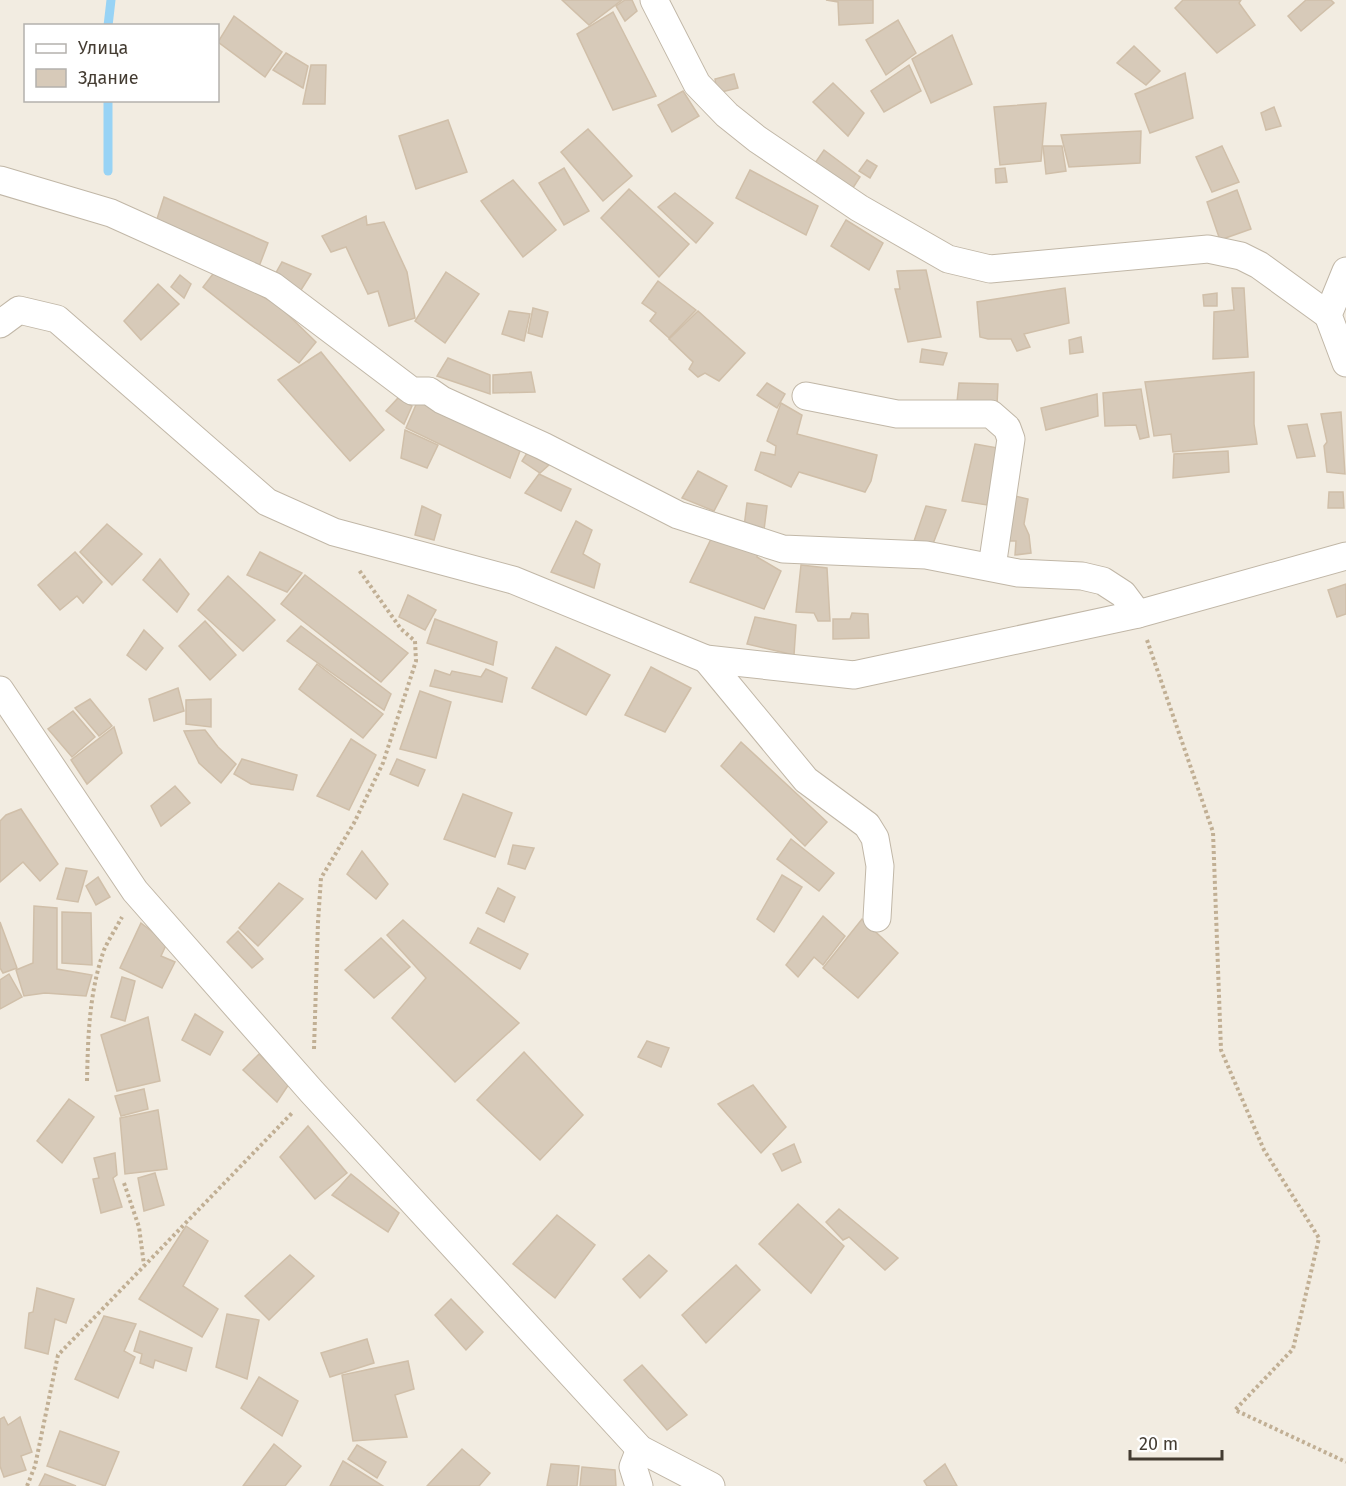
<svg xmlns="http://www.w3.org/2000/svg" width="1346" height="1486" font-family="'Fira Sans',sans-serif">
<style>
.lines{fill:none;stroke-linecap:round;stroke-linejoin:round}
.stream{stroke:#98d3f5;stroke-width:9}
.building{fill:#d7cab9;stroke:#d0bfa9;stroke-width:1.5}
.street-casing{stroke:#c1b7a7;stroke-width:29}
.path{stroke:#c1af94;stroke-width:4;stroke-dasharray:3 3;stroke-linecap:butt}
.street{stroke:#fff;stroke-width:27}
</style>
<rect width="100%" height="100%" fill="#f2ece1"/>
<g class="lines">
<g class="stream">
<path d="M108 26 111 0"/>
<path d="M108 100V171"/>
</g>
</g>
<g class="building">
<path d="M562 0H622L589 25Z"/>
<path d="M625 0H632L637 11 625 21 616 6Z"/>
<path d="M826 0H873V23L839 25 838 2Z"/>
<path d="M1183 0H1241L1239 3 1255 25 1217 53 1175 8Z"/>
<path d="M1306 0H1331L1334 3 1301 31 1288 16Z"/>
<path d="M613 12 656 96 613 110 577 34Z"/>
<path d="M234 16 282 52 265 77 218 42Z"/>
<path d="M898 20 916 53 886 75 866 40Z"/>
<path d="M952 35 972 84 931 103 912 59Z"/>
<path d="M1134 46 1160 71 1146 85 1117 63Z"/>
<path d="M286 53 308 66 303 88 273 70Z"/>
<path d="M311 65H326L325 104H303Z"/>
<path d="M909 65 921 91 884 112 871 91Z"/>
<path d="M1185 73 1193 118 1150 133 1135 94Z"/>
<path d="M734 74 738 88 717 93 715 79Z"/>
<path d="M833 83 864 113 848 136 813 102Z"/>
<path d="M683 91 699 116 672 132 658 105Z"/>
<path d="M1046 103 1041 161 1000 165 994 107Z"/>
<path d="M1274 107 1281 126 1266 130 1261 113Z"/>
<path d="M448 120 467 172 416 189 399 136Z"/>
<path d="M588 129 632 176 603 201 561 152Z"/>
<path d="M1141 131 1140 163 1069 167 1061 135Z"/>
<path d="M1043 146H1062L1066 171 1046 174Z"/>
<path d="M1222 146 1239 182 1212 192 1196 157Z"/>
<path d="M824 150 860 177 851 191 815 163Z"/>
<path d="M867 160 877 166 870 178 859 171Z"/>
<path d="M564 168 589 211 564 225 539 183Z"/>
<path d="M1005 168 1007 182 996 183 995 169Z"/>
<path d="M750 170 818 206 806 235 736 198Z"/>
<path d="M513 180 556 230 523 257 481 201Z"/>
<path d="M629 189 689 244 659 277 601 218Z"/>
<path d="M1237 190 1251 229 1220 240 1207 202Z"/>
<path d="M675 193 713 223 696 243 658 207Z"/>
<path d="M164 197 268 243 258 269 156 222Z"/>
<path d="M366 216 367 225 384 222 407 272 415 318 389 326 378 291 368 294 346 247 331 252 322 236Z"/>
<path d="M846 220 883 243 869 270 831 246Z"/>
<path d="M282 262 311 274 301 290 273 278Z"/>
<path d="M216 270 279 306 316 342 299 363 203 287Z"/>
<path d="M926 270 941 337 908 342 895 289H900L897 271Z"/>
<path d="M446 272 479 294 445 343 415 321Z"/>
<path d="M180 275 191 284 184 298 171 287Z"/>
<path d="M658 281 696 310 669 338 650 321 656 313 642 303Z"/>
<path d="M158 284 179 304 141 340 124 321Z"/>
<path d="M1065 288 1069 323 1024 334 1030 347 1017 351 1011 339H988L980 337 977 302Z"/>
<path d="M1232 288H1244L1248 357 1213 359 1214 312 1234 310Z"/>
<path d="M1217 293V306H1204L1203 295Z"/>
<path d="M533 308 548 312 542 337 528 333Z"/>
<path d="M509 311 530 314 524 341 502 334Z"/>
<path d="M698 311 745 353 719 381 705 373 698 377 689 369 693 362 669 339Z"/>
<path d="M1081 337 1083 352 1070 354 1069 340Z"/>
<path d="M922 349 947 353 943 365 920 362Z"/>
<path d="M321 352 384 430 350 461 278 380Z"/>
<path d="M448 358 490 375V394L437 376Z"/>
<path d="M531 372 535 392 493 393V375Z"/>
<path d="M1254 372V424L1257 444 1173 452 1171 434 1154 436 1145 382Z"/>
<path d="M767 383 785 394 777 408 757 395Z"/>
<path d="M959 383 998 384 997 405 957 402Z"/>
<path d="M1141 389 1149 437 1140 439 1136 425 1105 426 1103 393Z"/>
<path d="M1097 394 1098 416 1046 430 1041 408Z"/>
<path d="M398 398 412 406 404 424 386 411Z"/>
<path d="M418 400 520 451 510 478 406 428Z"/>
<path d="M781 403 802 415 797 434 877 455 871 481 865 492 799 472 791 487 755 470 761 452 775 455 776 446 767 441Z"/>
<path d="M1341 412 1345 474 1327 472 1324 446 1327 442 1321 414Z"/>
<path d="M1307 424 1315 456 1297 458 1288 426Z"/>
<path d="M405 430 438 445 427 468 401 458Z"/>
<path d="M975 444 998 448 987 505 962 501Z"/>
<path d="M1228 451 1229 472 1173 478 1174 454Z"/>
<path d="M527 453 549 465 540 473 522 461Z"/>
<path d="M698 471 727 486 714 511 682 498Z"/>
<path d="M539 474 571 489 561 511 525 493Z"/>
<path d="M1329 492H1343L1344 508H1328Z"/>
<path d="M1006 494 1028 499 1024 524 1029 535 1031 553 1015 555 1016 541H1007Z"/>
<path d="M747 503 767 506 764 530 744 527Z"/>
<path d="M422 506 441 515 434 540 415 535Z"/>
<path d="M926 506 946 510 931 549 912 547Z"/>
<path d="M576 521 592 530 583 554 600 564 594 588 551 572Z"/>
<path d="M107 524 142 554 112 585 80 552Z"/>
<path d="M713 535 758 550 757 557 781 571 764 609 690 582Z"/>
<path d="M75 552 102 582 83 603 77 596 60 610 38 585Z"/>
<path d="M260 552 302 573 287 592 247 575Z"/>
<path d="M160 559 189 594 177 612 143 580Z"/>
<path d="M801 565 827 568 830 621H818L814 613 796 612Z"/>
<path d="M305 575 408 653 381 682 281 604Z"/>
<path d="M228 576 275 620 243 651 198 610Z"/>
<path d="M1346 584V614L1337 617 1328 590Z"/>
<path d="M408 595 436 610 425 630 399 617Z"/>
<path d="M852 613 868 614 869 638 833 639V619H850Z"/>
<path d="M755 617 796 625 794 655 747 644Z"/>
<path d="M435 619 497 642 493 665 427 643Z"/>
<path d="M205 621 236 655 210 680 179 646Z"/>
<path d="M301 626 391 694 384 710 287 641Z"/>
<path d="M144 630 163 648 146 670 127 655Z"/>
<path d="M556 647 610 675 586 715 532 688Z"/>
<path d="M317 664 383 714 363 738 299 689Z"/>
<path d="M651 667 691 688 665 732 625 715Z"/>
<path d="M486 669 507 678 502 702 430 686 435 670 450 675 452 671 481 677Z"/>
<path d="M178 688 184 711 154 721 149 699Z"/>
<path d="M420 691 451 702 436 758 400 749Z"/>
<path d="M90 699 112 726 99 736 75 708Z"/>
<path d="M211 699V727L186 724V700Z"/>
<path d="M73 711 95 737 72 757 48 729Z"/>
<path d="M114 727 122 753 87 784 71 760Z"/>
<path d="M205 730 218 747 236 764 221 783 199 763 184 731Z"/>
<path d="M351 739 376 755 349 810 317 796Z"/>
<path d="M741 742 827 822 805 846 721 766Z"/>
<path d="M242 759 297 775 293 790 251 784 234 774Z"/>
<path d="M397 759 425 770 418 786 390 774Z"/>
<path d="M175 786 190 803 161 826 151 806Z"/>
<path d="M463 794 512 813 495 857 444 839Z"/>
<path d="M21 809 58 864 40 881 23 862 0 882V821L6 815Z"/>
<path d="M791 839 834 873 819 891 777 859Z"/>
<path d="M513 845 534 848 525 869 508 864Z"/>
<path d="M362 851 388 884 376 899 347 874Z"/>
<path d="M66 868 87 871 78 902 57 899Z"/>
<path d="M782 875 802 887 774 932 757 919Z"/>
<path d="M98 877 110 897 96 905 86 886Z"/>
<path d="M279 883 303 899 258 946 239 928Z"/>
<path d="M498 888 515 897 504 922 486 913Z"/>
<path d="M34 906 57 908V969L92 975 86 996 45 993 24 996 16 970 33 963Z"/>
<path d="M62 912 91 913 92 965 62 963Z"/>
<path d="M823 916 845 936 823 965 814 957 798 977 786 965Z"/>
<path d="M862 919 898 953 858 998 823 968Z"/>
<path d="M403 920 519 1023 455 1082 392 1018 426 978 387 935Z"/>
<path d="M0 922 17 968 3 973 0 968Z"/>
<path d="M141 923 167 943 161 956 175 962 162 988 120 968Z"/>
<path d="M478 928 528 954 520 969 470 943Z"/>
<path d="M238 931 263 959 252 968 227 942Z"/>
<path d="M381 938 410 967 374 998 345 970Z"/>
<path d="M9 974 22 997 0 1009V980Z"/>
<path d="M122 977 135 981 125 1021 111 1017Z"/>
<path d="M195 1014 223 1032 210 1055 182 1040Z"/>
<path d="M148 1017 160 1081 117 1091 101 1035Z"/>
<path d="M647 1041 669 1048 661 1067 638 1057Z"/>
<path d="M524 1052 583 1115 540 1160 477 1100Z"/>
<path d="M259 1054 289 1084 277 1102 243 1070Z"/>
<path d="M753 1085 786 1127 761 1153 718 1104Z"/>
<path d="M144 1089 148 1109 121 1116 115 1096Z"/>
<path d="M69 1099 94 1117 62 1163 37 1141Z"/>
<path d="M158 1110 167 1169 125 1174 120 1118Z"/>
<path d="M308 1126 347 1173 315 1199 280 1157Z"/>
<path d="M794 1144 801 1162 782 1171 773 1154Z"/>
<path d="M115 1153 117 1175 113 1178 122 1207 101 1213 93 1179 99 1178 94 1158Z"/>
<path d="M155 1173 164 1205 144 1211 138 1178Z"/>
<path d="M351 1174 399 1213 388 1232 332 1195Z"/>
<path d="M798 1204 844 1246 811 1293 759 1244Z"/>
<path d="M839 1209 898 1258 885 1270 849 1237 843 1240 826 1222Z"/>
<path d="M557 1215 595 1245 555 1298 513 1264Z"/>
<path d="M186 1226 208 1241 183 1286 218 1309 202 1337 139 1299Z"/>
<path d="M290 1255 314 1276 269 1320 245 1296Z"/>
<path d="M649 1255 667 1271 640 1298 623 1279Z"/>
<path d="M736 1265 760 1290 706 1343 682 1315Z"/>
<path d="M37 1288 74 1299 66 1323 55 1319 48 1354 25 1348 29 1313 33 1312Z"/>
<path d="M451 1299 483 1332 466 1350 435 1315Z"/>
<path d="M227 1314 259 1320 247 1379 216 1367Z"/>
<path d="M104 1316 136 1324 124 1351 135 1357 118 1398 75 1379Z"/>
<path d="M140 1331 192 1348 186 1371 155 1360 153 1368 140 1363 142 1354 134 1351Z"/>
<path d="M367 1339 374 1363 330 1377 321 1353Z"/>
<path d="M408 1361 414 1389 395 1395 407 1437 353 1441 342 1375Z"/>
<path d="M642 1365 687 1415 667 1430 624 1380Z"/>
<path d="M259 1377 298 1401 282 1436 241 1408Z"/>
<path d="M4 1417 8 1425 20 1417 32 1452 21 1456 26 1470 4 1477 0 1466V1419Z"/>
<path d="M60 1431 119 1452 105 1486 47 1466Z"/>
<path d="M274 1444 301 1466 285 1486H243Z"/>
<path d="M357 1445 386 1462 377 1478 348 1459Z"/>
<path d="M462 1449 490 1473 479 1486H427Z"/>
<path d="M343 1461 383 1486H330Z"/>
<path d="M551 1464 579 1466 577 1486H547Z"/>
<path d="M945 1464 957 1486H927L924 1481Z"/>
<path d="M582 1467 615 1470 616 1486H580Z"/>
<path d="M45 1474 76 1486H39Z"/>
</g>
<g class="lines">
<g class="street-casing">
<g id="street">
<path d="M654 0 697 84 727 115 757 139 859 208 948 259 990 269 1208 249 1241 256 1259 265 1328 315"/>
<path d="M0 180 111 213 273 286 412 391H429L442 400 543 446 678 515 783 549 926 555 1018 573 1082 576 1103 581 1123 594 1138 614"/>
<path d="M1346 271 1328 315 1346 363"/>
<path d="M0 324 19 310 57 319 267 502 334 532 513 580 706 659 854 675 1138 614 1346 556"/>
<path d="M806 396 897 414H991L1007 428 1011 439 992 567"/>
<path d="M706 659 806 780 867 825 875 838 880 866 877 918"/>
<path d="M0 690 135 891 312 1092 640 1449 711 1486"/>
<path d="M639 1486 633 1467 640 1449"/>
</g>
</g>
<g class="path">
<path d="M1147 640 1213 832 1221 1050 1264 1150 1319 1238 1293 1349 1235 1410 1346 1462"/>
<path d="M314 1049 318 922 321 878 354 823 383 763 416 661 415 641 401 629 359 570"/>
<path d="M87 1081C88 1036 89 993 104 950 109 939 116 928 122 917"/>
<path d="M124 1183 139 1227 144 1265"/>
<path d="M27 1486 35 1466 58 1355 293 1112"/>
</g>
<use href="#street" class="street"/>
</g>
<rect x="24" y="24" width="195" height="78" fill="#ffffff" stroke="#b4b1ad" stroke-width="1.5"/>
<rect x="36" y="44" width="30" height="9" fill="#ffffff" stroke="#b4b1ad" stroke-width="1.5"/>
<text x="78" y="54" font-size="18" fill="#443c32">Улица</text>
<rect x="36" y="69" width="30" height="18" fill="#d7cab9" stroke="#b4b1ad" stroke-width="1.5"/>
<text x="78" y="84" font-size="18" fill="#443c32">Здание</text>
<path d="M1130 1450v9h92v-9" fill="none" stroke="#443c32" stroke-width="3"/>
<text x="1139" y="1450" font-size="18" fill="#443c32" stroke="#ffffff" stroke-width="4.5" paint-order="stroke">20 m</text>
</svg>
